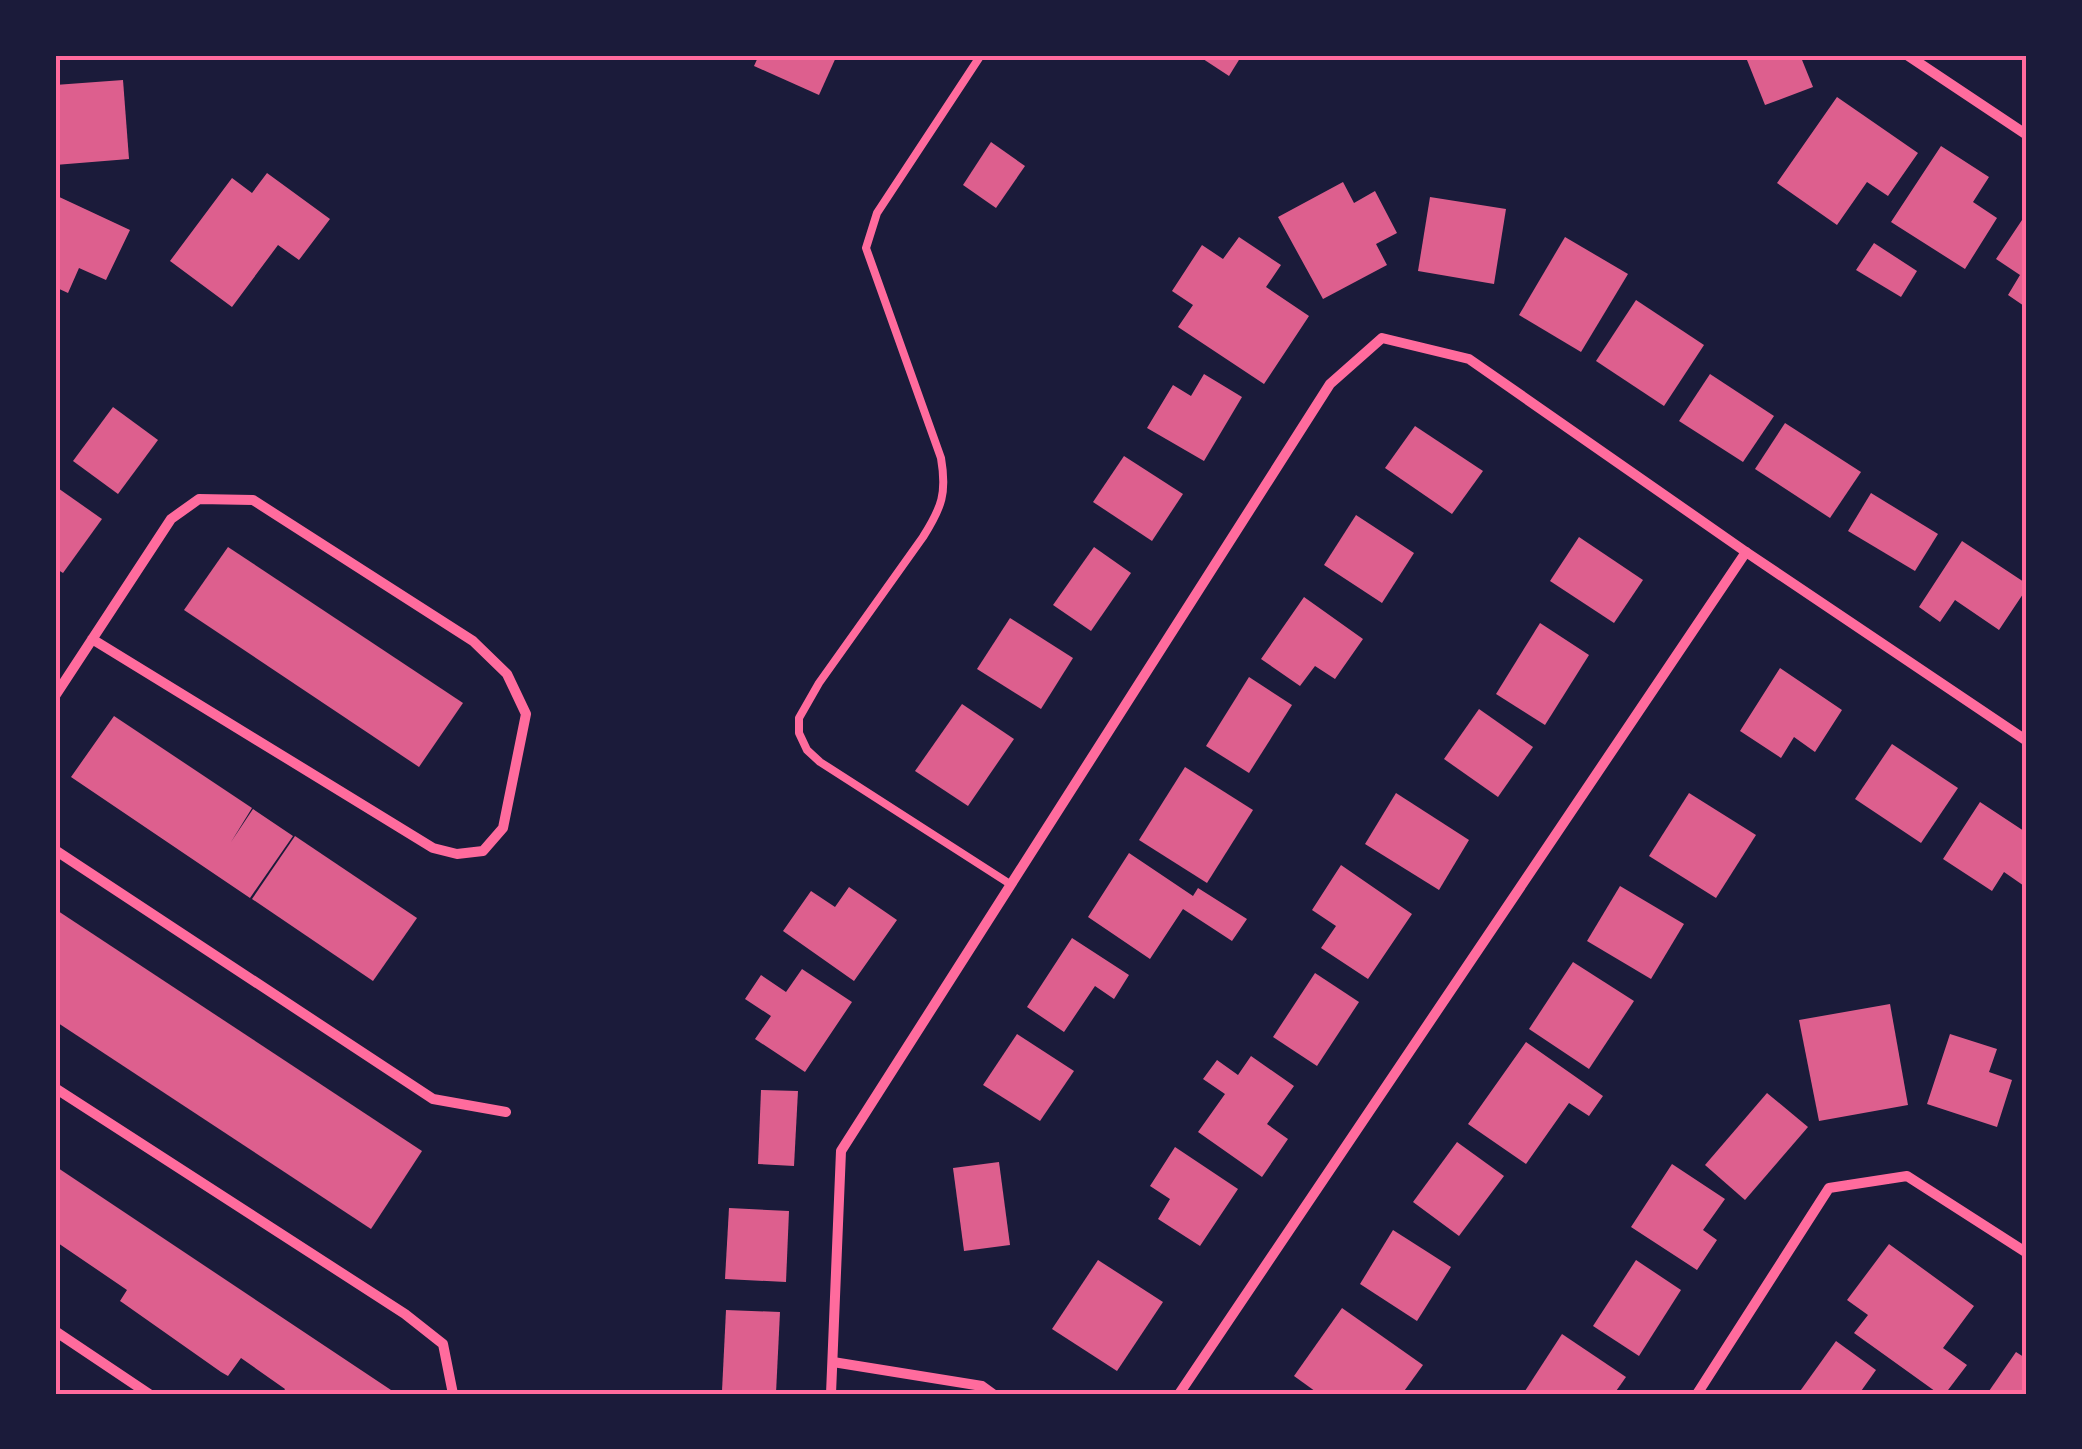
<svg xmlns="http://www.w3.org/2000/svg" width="2082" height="1449" font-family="'Exo 2',sans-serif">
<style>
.building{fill:#dd5f8e}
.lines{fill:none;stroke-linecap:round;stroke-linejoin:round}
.service{stroke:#ff6b9d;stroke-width:8}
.minor{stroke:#ff6b9d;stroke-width:10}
.neatline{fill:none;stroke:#ff6b9d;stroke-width:4}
</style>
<rect width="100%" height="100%" fill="#1b1b3a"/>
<g class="building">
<path d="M759 55H837L819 95 754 66Z"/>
<path d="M1197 55H1242L1229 76Z"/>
<path d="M1745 55H1800L1813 87 1765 105Z"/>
<path d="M123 80 129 159 55 165V85Z"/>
<path d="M1837 97 1918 153 1888 196 1867 182 1837 225 1777 183Z"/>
<path d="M991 142 1025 166 996 208 963 185Z"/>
<path d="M1941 146 1989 177 1973 202 1997 218 1965 269 1891 222Z"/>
<path d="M267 173 330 219 299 260 278 245 232 307 170 261 232 178 252 193Z"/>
<path d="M1343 182 1354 203 1375 191 1397 233 1376 244 1387 265 1323 299 1278 217Z"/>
<path d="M55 195 130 230 106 280 79 268 68 293 55 287Z"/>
<path d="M1430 197 1506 209 1494 284 1418 271Z"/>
<path d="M2022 220 2027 224V308L2008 295 2020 275 1996 259Z"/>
<path d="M1239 237 1281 265 1266 287 1309 316 1264 384 1178 327 1193 305 1172 291 1202 245 1223 259Z"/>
<path d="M1565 237 1628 274 1581 352 1519 315Z"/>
<path d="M1874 243 1917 271 1901 297 1856 270Z"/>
<path d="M1636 300 1704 345 1664 406 1596 361Z"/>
<path d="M1204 374 1242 397 1204 461 1147 428 1173 385 1191 396Z"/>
<path d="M1710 374 1774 416 1743 462 1679 421Z"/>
<path d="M113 407 158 440 118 494 73 461Z"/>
<path d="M1785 423 1861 472 1830 518 1755 469Z"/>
<path d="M1415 426 1483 471 1452 514 1385 468Z"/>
<path d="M1124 456 1183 494 1152 541 1093 502Z"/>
<path d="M55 486 102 519 63 573 55 568Z"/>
<path d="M1871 493 1938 534 1915 571 1848 531Z"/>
<path d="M1356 515 1414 553 1382 603 1324 565Z"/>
<path d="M1579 537 1643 580 1614 623 1550 581Z"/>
<path d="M1962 541 2027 584V588L1999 630 1955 600 1940 622 1919 607Z"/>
<path d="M228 547 463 703 419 767 184 610Z"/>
<path d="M1094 547 1131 573 1091 631 1053 605Z"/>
<path d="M1304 597 1363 639 1335 679 1315 666 1300 686 1261 659Z"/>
<path d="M1010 618 1073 658 1041 709 977 669Z"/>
<path d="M1540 623 1589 655 1545 725 1496 694Z"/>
<path d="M1780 668 1842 710 1815 752 1794 737 1781 758 1740 731Z"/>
<path d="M1249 677 1292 705 1249 773 1206 746Z"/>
<path d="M962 704 1014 739 968 806 915 771Z"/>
<path d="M1479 709 1533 747 1498 797 1444 759Z"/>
<path d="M114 716 252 808 231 842 253 809 293 836 250 898 71 777Z"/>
<path d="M1892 744 1958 788 1921 843 1855 799Z"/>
<path d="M1185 767 1253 810 1207 883 1139 840Z"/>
<path d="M1396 793 1469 840 1439 890 1365 844Z"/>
<path d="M1689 793 1756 835 1716 898 1649 856Z"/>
<path d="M1980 802 2027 833V888L2004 872 1992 891 1943 859Z"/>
<path d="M295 836 417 918 373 981 252 899Z"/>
<path d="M1129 853 1193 896 1198 888 1247 919 1232 941 1183 909 1150 959 1088 917Z"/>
<path d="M1341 865 1412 914 1368 979 1321 948 1336 926 1312 910Z"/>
<path d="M1620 886 1684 924 1651 979 1587 941Z"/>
<path d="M849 887 897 920 854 981 783 931 811 891 835 907Z"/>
<path d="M55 909 422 1151 371 1229 55 1021Z"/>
<path d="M1072 938 1129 975 1114 999 1095 986 1064 1032 1027 1007Z"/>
<path d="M1573 962 1634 1001 1589 1069 1529 1029Z"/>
<path d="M802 969 852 1002 805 1072 755 1039 771 1016 745 999 761 975 786 992Z"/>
<path d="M1315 973 1359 1002 1317 1066 1273 1037Z"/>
<path d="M1890 1004 1908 1105 1819 1121 1799 1020Z"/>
<path d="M1017 1034 1074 1071 1040 1121 983 1085Z"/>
<path d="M1950 1034 1997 1049 1989 1072 2012 1080 1997 1127 1927 1104Z"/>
<path d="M1526 1042 1603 1096 1589 1116 1569 1103 1526 1164 1468 1124Z"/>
<path d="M1251 1056 1294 1086 1267 1124 1288 1139 1262 1177 1198 1132 1225 1094 1203 1079 1217 1060 1238 1075Z"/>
<path d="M761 1090 798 1091 794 1166 758 1164Z"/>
<path d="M1767 1093 1808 1127 1745 1200 1705 1165Z"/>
<path d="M1457 1142 1504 1176 1459 1236 1413 1202Z"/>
<path d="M1175 1147 1238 1189 1200 1246 1158 1219 1170 1199 1150 1186Z"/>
<path d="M999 1162 1010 1245 964 1251 953 1168Z"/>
<path d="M1672 1164 1725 1199 1703 1230 1717 1240 1697 1270 1631 1227Z"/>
<path d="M55 1166 397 1394H282L285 1389 241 1358 228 1376 221 1372 123 1303 120 1301 127 1290 55 1241Z"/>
<path d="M729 1208 789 1211 786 1282 725 1279Z"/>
<path d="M1393 1230 1451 1267 1417 1321 1360 1284Z"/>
<path d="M1889 1244 1974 1306 1943 1348 1967 1365 1945 1394H1939L1854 1333 1868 1315 1847 1300Z"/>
<path d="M1098 1260 1163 1302 1117 1371 1052 1329Z"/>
<path d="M1636 1260 1681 1290 1639 1356 1593 1326Z"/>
<path d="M1342 1308 1423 1365 1402 1394H1319L1294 1376Z"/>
<path d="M726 1310 780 1312 776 1393 722 1391Z"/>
<path d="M1562 1334 1626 1377 1614 1394H1523Z"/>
<path d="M1836 1341 1876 1370 1859 1394H1798Z"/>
<path d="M2016 1352 2027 1359V1394H1987Z"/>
</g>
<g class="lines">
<path class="service" d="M981 55 877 213 866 248 941 458C947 493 942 507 923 537L819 683 799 718V733L807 750 820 762 1010 884"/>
<g class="minor">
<path d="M1907 55 2027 135"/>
<path d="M55 696 171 519 199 499 253 500 473 641 507 674 526 714 503 828 483 851 457 854 433 848 92 639"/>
<path d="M55 850 433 1099 506 1112"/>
<path d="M55 1088 405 1314 443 1344 453 1394"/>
<path d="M55 1331 149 1394"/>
<path d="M833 1362 982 1386 993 1394"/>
<path d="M831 1394 841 1151 1330 384 1382 338 1469 359 1746 552 2027 741"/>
<path d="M1179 1394 1746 552"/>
<path d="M1697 1394 1829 1188 1907 1176 2027 1253"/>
</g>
</g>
<rect width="2082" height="1449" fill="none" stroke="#1b1b3a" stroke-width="115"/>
<rect x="58" y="58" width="1966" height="1334" class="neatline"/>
</svg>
